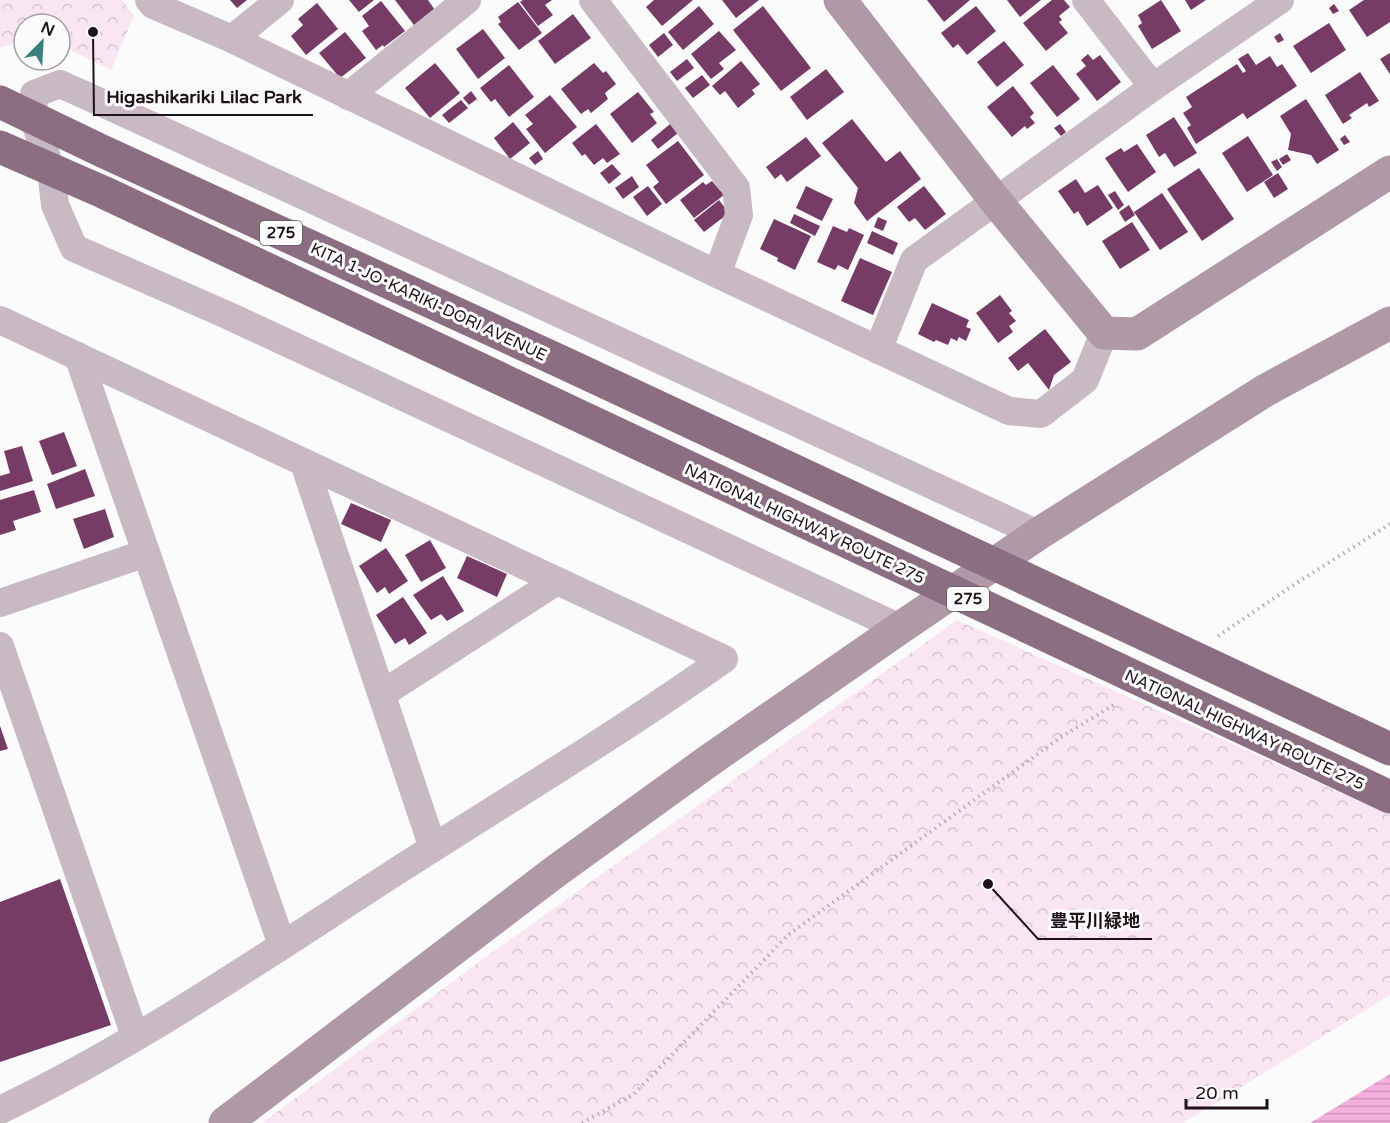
<svg xmlns="http://www.w3.org/2000/svg" width="1390" height="1123" font-family="'Varela Round','Noto Sans JP',sans-serif">
<style>
.forest{fill:url(#forest-crowns)}
.water{fill:url(#water-rules)}
.building{fill:#763c65}
.lines{fill:none;stroke-linecap:round;stroke-linejoin:round}
.path{stroke:#b2afb1;stroke-width:4;stroke-dasharray:1.5 4.5;stroke-linecap:butt}
.street{stroke:#c8b9c3;stroke-width:28}
.secondary{stroke:#af99a7;stroke-width:33}
.highway{stroke:#8c6e82;stroke-width:33}
.labels{text-anchor:middle;stroke-width:6;stroke-linejoin:round;paint-order:stroke}
.shield{fill:#fbfbfb;stroke:#60595e;stroke-width:1.5}
.shield-label{font-size:15px;font-weight:bold;fill:#1e131b}
.street-label{font-size:16px;fill:#1e131b;stroke:#fbfbfb}
.leader{fill:none;stroke:#1e131b;stroke-width:2}
.callout-dot{fill:#1e131b;stroke:#fbfbfb;stroke-width:2}
.callout-label{font-size:18px;text-anchor:middle;font-weight:bold;fill:#1e131b;stroke:#fbfbfb;stroke-width:6;stroke-linejoin:round;paint-order:stroke}
</style>
<defs>
<pattern id="forest-crowns" width="20" height="18" patternUnits="userSpaceOnUse" patternTransform="scale(1.5)"><rect width="20" height="18" fill="#f9e6f2"/><path d="M2 6a3 3 0 1 1 6 0M12 15a3 3 0 1 1 6 0" fill="none" stroke="#d5c4cf"/></pattern>
<pattern id="water-rules" width="6" height="5" patternUnits="userSpaceOnUse" patternTransform="scale(1.5)"><rect width="6" height="5" fill="#f3b0dd"/><path d="M0 2.5h6" fill="none" stroke="#d096bd"/></pattern>
</defs>
<rect width="100%" height="100%" fill="#fbfbfb"/>
<g class="forest">
<path d="M0 0H122L134 16 111 70 60 45V24H24V40L0 48Z"/>
<path d="M957 620 1390 815V995L1183 1123H262L490 954Z"/>
</g>
<path class="water" d="M1390 1074V1123H1310Z"/>
<g class="building">
<path d="M230 0H247L237 8Z"/>
<path d="M349 0H374L359 12Z"/>
<path d="M395 0H428L437 13 417 29Z"/>
<path d="M523 0H552L545 5 553 15 538 26 520 2Z"/>
<path d="M654 0H693L662 26 646 7Z"/>
<path d="M722 0H759L736 18Z"/>
<path d="M927 0H970L944 22Z"/>
<path d="M1007 0H1041L1020 17Z"/>
<path d="M1052 0H1064L1070 7 1059 16 1062 20 1059 22 1068 33 1046 51 1023 23Z"/>
<path d="M1161 0 1181 31 1152 49 1138 26 1142 23 1138 15Z"/>
<path d="M1185 0H1206L1191 10Z"/>
<path d="M1364 0H1390V22L1367 37 1349 10Z"/>
<path d="M381 1 405 31 384 47 383 45 376 50 362 31 369 26 362 16Z"/>
<path d="M518 2 542 33 519 50 498 24 501 22 498 17Z"/>
<path d="M317 3 338 29 306 55 291 36 303 25 298 19Z"/>
<path d="M1334 4 1339 11 1333 14 1329 8Z"/>
<path d="M699 6 714 24 683 50 668 32Z"/>
<path d="M763 6 811 68 781 91 733 30Z"/>
<path d="M976 6 996 31 967 55 958 44 953 48 941 33Z"/>
<path d="M573 14 591 38 555 64 538 41Z"/>
<path d="M1329 23 1346 50 1311 73 1293 46Z"/>
<path d="M483 29 505 58 478 79 456 49Z"/>
<path d="M719 31 736 50 719 63 724 69 711 79 691 54Z"/>
<path d="M345 32 366 58 340 78 319 53Z"/>
<path d="M664 33 673 45 658 57 649 45Z"/>
<path d="M1280 33 1284 40 1278 43 1274 37Z"/>
<path d="M1004 41 1024 65 997 87 977 62Z"/>
<path d="M1248 53 1256 65 1270 56 1277 67 1282 64 1297 86 1247 119 1243 113 1196 144 1187 128 1191 125 1183 113 1192 107 1186 97 1237 64 1243 73 1246 71 1238 59Z"/>
<path d="M1390 53V74L1380 59Z"/>
<path d="M1088 54 1093 60 1100 55 1121 82 1097 101 1076 74 1086 66 1081 60Z"/>
<path d="M687 59 694 68 677 81 670 72Z"/>
<path d="M741 61 760 84 752 90 755 94 738 108 725 91 720 95 712 86Z"/>
<path d="M435 63 460 93 430 118 405 88Z"/>
<path d="M594 63 603 73 606 71 616 84 605 93 608 99 591 113 588 109 581 114 561 89Z"/>
<path d="M509 65 534 97 509 117 495 99 491 102 480 88Z"/>
<path d="M1053 65 1080 99 1057 117 1030 83Z"/>
<path d="M826 69 844 92 807 120 790 97Z"/>
<path d="M1360 72 1379 101 1369 107 1367 103 1349 115 1352 118 1343 124 1325 95Z"/>
<path d="M702 75 710 85 693 98 685 88Z"/>
<path d="M1013 86 1034 113 1030 117 1035 123 1027 129 1025 126 1012 137 987 107Z"/>
<path d="M471 91 477 99 469 105 463 98Z"/>
<path d="M638 92 654 112 650 114 657 123 632 143 610 114Z"/>
<path d="M550 95 577 127 545 153 526 129 533 124 525 115Z"/>
<path d="M1306 99 1339 150 1317 164 1311 155 1288 150 1291 134 1280 116Z"/>
<path d="M461 100 468 108 449 123 442 115Z"/>
<path d="M1174 117 1197 153 1174 167 1165 153 1159 157 1146 135Z"/>
<path d="M852 119 886 162 900 151 921 179 867 221 854 203 858 188 822 143Z"/>
<path d="M513 122 530 143 510 159 494 138Z"/>
<path d="M596 124 620 154 607 163 603 158 594 165 585 154 582 156 572 143Z"/>
<path d="M670 124 678 133 658 149 651 140Z"/>
<path d="M1060 124 1066 132 1061 136 1054 128Z"/>
<path d="M1345 135 1350 142 1344 145 1340 139Z"/>
<path d="M1248 136 1273 175 1247 192 1222 153Z"/>
<path d="M806 137 821 156 787 182 781 174 775 179 766 167Z"/>
<path d="M678 141 704 175 666 204 653 187 659 182 646 165Z"/>
<path d="M1137 144 1156 172 1128 192 1105 158 1121 148 1124 152Z"/>
<path d="M538 151 543 159 535 165 529 158Z"/>
<path d="M1287 154 1291 160 1283 165 1279 159Z"/>
<path d="M1277 159 1282 167 1277 171 1271 162Z"/>
<path d="M612 164 621 174 609 184 600 173Z"/>
<path d="M1199 168 1234 219 1202 241 1167 189Z"/>
<path d="M1278 173 1288 189 1274 198 1264 182Z"/>
<path d="M632 176 639 187 623 199 615 188Z"/>
<path d="M1076 179 1085 193 1098 185 1113 208 1087 226 1078 211 1074 214 1058 191Z"/>
<path d="M712 181 724 195 694 218 680 200 703 182 706 185Z"/>
<path d="M648 186 662 204 647 216 633 197Z"/>
<path d="M806 186 833 199 822 221 796 208Z"/>
<path d="M924 186 946 214 925 230 915 218 909 222 897 207Z"/>
<path d="M1115 191 1124 205 1118 210 1108 195Z"/>
<path d="M1162 193 1188 232 1160 250 1134 212Z"/>
<path d="M719 200 729 213 704 232 694 220Z"/>
<path d="M1129 205 1135 215 1125 222 1119 212Z"/>
<path d="M794 214 820 226 815 236 790 223Z"/>
<path d="M878 217 887 221 883 231 874 227Z"/>
<path d="M774 219 811 236 795 270 777 261 778 258 760 249Z"/>
<path d="M1132 222 1150 250 1120 269 1102 241Z"/>
<path d="M833 226 847 232 849 228 864 235 848 270 838 265 835 270 817 262Z"/>
<path d="M872 231 898 243 893 255 867 243Z"/>
<path d="M860 258 892 272 873 315 841 301Z"/>
<path d="M1000 295 1012 311 1009 313 1016 321 1009 326 1013 332 998 343 976 313Z"/>
<path d="M932 303 969 320 966 327 971 329 966 341 959 337 957 341 951 338 948 345 936 340 934 342 918 334Z"/>
<path d="M1045 329 1071 362 1054 375 1049 390 1028 363 1018 371 1008 358Z"/>
<path d="M64 432 77 466 52 475 39 441Z"/>
<path d="M22 446 33 481 0 491V476L10 473 4 451Z"/>
<path d="M85 469 95 496 56 509 47 484Z"/>
<path d="M34 490 41 512 13 521 16 530 0 535V500Z"/>
<path d="M351 503 391 520 381 542 341 524Z"/>
<path d="M105 509 114 537 84 549 73 519Z"/>
<path d="M430 540 446 568 421 582 405 555Z"/>
<path d="M386 548 408 581 389 594 385 587 377 593 359 566Z"/>
<path d="M467 556 507 574 497 597 457 578Z"/>
<path d="M443 576 464 611 447 621 441 614 431 620 413 595Z"/>
<path d="M403 597 427 633 409 645 405 638 395 644 376 615Z"/>
<path d="M0 726 8 749 0 751Z"/>
<path d="M60 879 111 1025 0 1062V902Z"/>
</g>
<g class="lines">
<g class="path">
<path d="M1218 636 1298 582 1390 524"/>
<path d="M582 1123 634 1094 788 935 1061 737 1117 703"/>
</g>
<g class="street">
<path d="M149 0 153 5 232 39 717 274 1009 411 1041 414 1085 380 1104 333"/>
<path d="M593 0 736 188 739 215 717 274"/>
<path d="M1086 0 1153 87"/>
<path d="M232 39 280 0"/>
<path d="M348 96 467 0"/>
<path d="M0 320 724 659C618 734 506 801 397 871 268 954 138 1044 0 1110"/>
<path d="M878 350 914 260 1153 87 1280 0"/>
<path d="M78 356 282 945"/>
<path d="M304 463 433 848"/>
<path d="M0 603 146 553"/>
<path d="M900 628 227 315 74 248 55 205 51 169 33 117 34 94 60 84 98 101 1038 534"/>
<path d="M0 646 135 1036"/>
<path d="M382 694 557 581"/>
</g>
<g class="secondary">
<path d="M840 0 995 200 1104 333 1137 334 1390 172"/>
<path d="M225 1123 556 871 707 762 900 628 1038 534 1266 390 1390 323"/>
</g>
<g class="highway">
<path d="M0 102 102 151 564 363 1390 749"/>
<path d="M0 147 103 192 1390 797"/>
</g>
</g>
<g class="labels">
<g class="shield">
<rect x="260" y="221" width="42" height="24" rx="4.5"/>
<rect x="947" y="587" width="42" height="24" rx="4.5"/>
</g>
<g class="shield-label">
<text x="281" y="238">275</text>
<text x="968" y="604">275</text>
</g>
<g class="street-label">
<text transform="translate(429 301) rotate(25)" y="6">KITA 1-JO･KARIKI-DORI AVENUE</text>
<text transform="translate(805 523) rotate(25)" y="6">NATIONAL HIGHWAY ROUTE 275</text>
<text transform="translate(1245 729) rotate(25)" y="6">NATIONAL HIGHWAY ROUTE 275</text>
</g>
</g>
<path class="leader" d="M93 32L94 115H313M988 884L1038 939H1152"/>
<g class="callout-dot">
<circle cx="93" cy="32" r="6"/>
<circle cx="988" cy="884" r="6"/>
</g>
<g class="callout-label">
<text x="204" y="103">Higashikariki Lilac Park</text>
<text x="1095" y="927">豊平川緑地</text>
</g>
<g transform="translate(42 42) rotate(24)"><circle r="28" fill="#fbfbfb" stroke="#a39ea1" stroke-width="1.5"/>
<path d="M0-4.5L10 22L0 15L-10 22Z" fill="#39817c"/>
<text y="-9" font-size="16" font-weight="bold" text-anchor="middle" fill="#1e131b">N</text>
</g>
<path d="M1186 1099v9h81v-9" fill="none" stroke="#1e131b" stroke-width="3"/>
<text x="1195" y="1099" font-size="18" fill="#1e131b" stroke="#fbfbfb" stroke-width="4.5" paint-order="stroke">20 m</text>
</svg>
